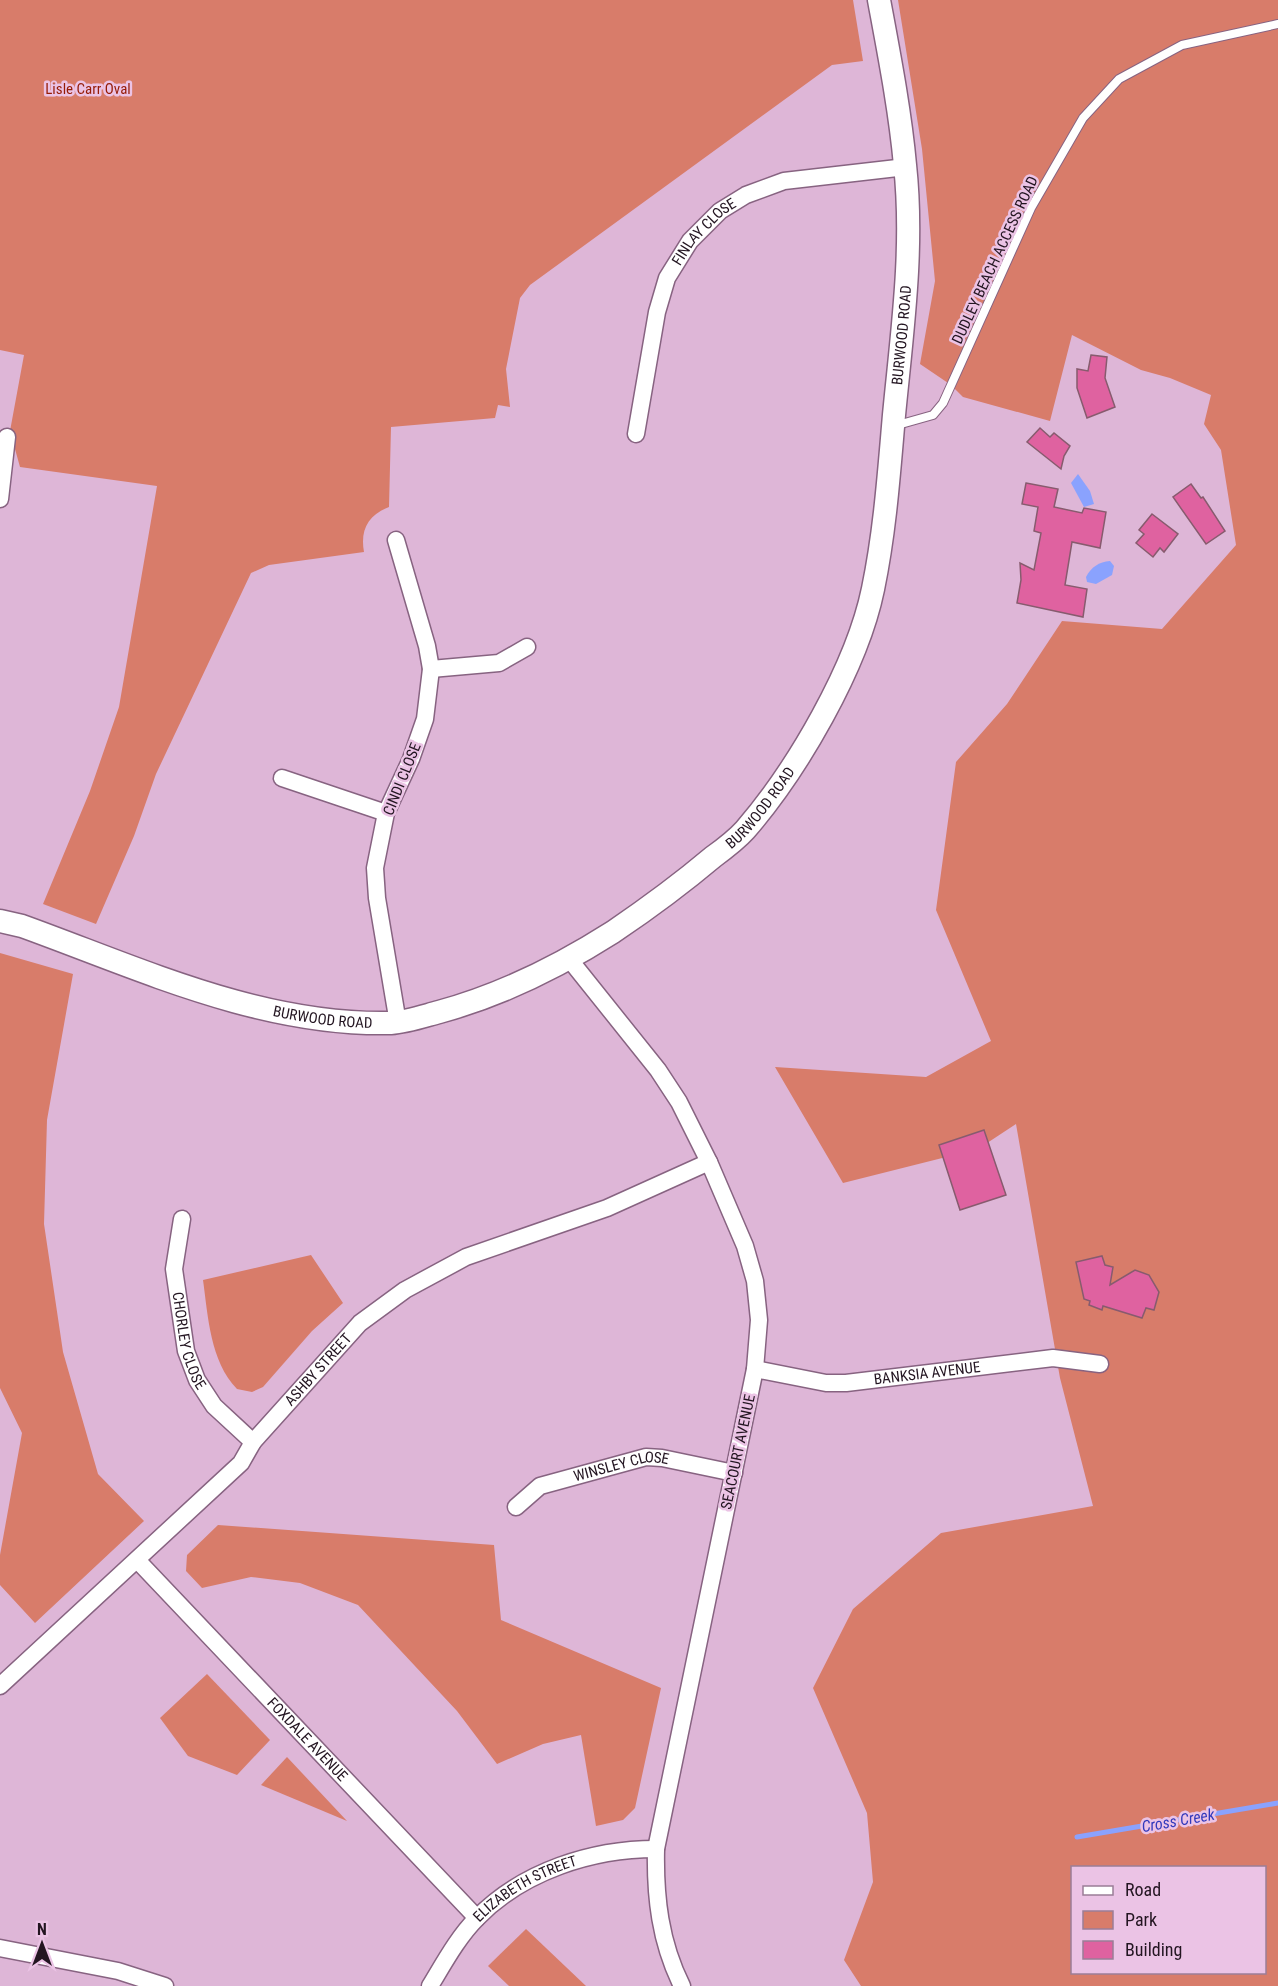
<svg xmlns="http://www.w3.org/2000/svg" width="1278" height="1986" font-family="'Roboto Condensed',sans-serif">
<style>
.green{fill:#d87c6a;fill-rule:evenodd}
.water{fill:#8aa2fe}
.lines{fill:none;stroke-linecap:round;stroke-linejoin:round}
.stream{stroke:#8aa2fe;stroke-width:5}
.building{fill:#df62a0;stroke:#875b6e;stroke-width:1.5}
.service-casing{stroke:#876381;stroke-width:10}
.minor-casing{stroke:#876381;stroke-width:19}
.secondary-casing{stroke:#876381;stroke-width:25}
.service{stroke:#fff;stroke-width:8}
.minor{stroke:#fff;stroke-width:16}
.secondary{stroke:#fff;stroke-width:22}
.labels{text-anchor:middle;stroke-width:5;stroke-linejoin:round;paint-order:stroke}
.park-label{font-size:15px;fill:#951b06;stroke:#ebc3e5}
.street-label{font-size:15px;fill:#231521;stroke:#ebc3e5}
.water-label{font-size:16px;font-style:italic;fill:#3139bc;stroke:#ebc3e5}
</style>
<rect width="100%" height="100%" fill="#deb6d7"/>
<g class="green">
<path d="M0 0H853L863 61 832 65 530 285 520 298 506 369 510 407 498 405 495 418 391 427 389 507C368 515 360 530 364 552L269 565 251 573 156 774 134 836 96 924 43 904 90 791 119 707 157 486 20 467 10 431 24 355 0 350Z"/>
<path d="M898 0H1278V1986H861L844 1960 873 1882 867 1813 813 1688 853 1609 941 1533 1093 1506 1060 1378 1016 1124 978 1149 843 1183 775 1067 926 1077 991 1041 936 910 956 762 1007 704 1062 621 1162 629 1236 545 1221 450 1204 424 1211 395 1170 378 1141 370 1072 335 1050 421 963 397 951 385 920 364 935 281 922 149ZM1072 1868H1264V1972H1072Z"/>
<path d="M0 953 73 974 47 1120 44 1224 63 1352 98 1474 144 1521 35 1623 0 1585V1555L22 1433 0 1388Z"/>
<path d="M311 1255 343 1303 312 1331 263 1387 252 1392 237 1389C210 1361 208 1316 203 1280Z"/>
<path d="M218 1525 494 1545 501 1620 661 1688 635 1808 623 1820 596 1826 581 1735 543 1744 497 1764 457 1711 358 1605 300 1583 251 1577 202 1588 186 1571 187 1555Z"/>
<path d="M207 1674 270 1740 237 1775 188 1756 160 1718Z"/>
<path d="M287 1757 347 1821 261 1785Z"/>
<path d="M526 1929 586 1986H509L488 1966Z"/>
</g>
<g class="water">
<path d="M1078 474 1090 491 1094 504 1084 507 1071 483Z"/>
<path d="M1110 561 1114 566 1112 575 1096 584 1087 582 1086 577C1091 567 1099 562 1110 561Z"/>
</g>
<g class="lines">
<path class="stream" d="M1077 1837 1278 1803"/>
</g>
<g class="building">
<path d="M1091 355 1107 357 1105 378 1115 407 1087 418 1077 388V369L1088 371Z"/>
<path d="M1040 428 1050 437 1054 433 1070 446 1064 456 1061 469 1027 442Z"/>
<path d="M1026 483 1058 489 1054 507 1082 513 1084 508 1106 512 1100 548 1072 542 1065 585 1087 589 1083 617 1017 603 1021 580 1020 563 1034 570 1041 533 1034 531 1038 507 1022 504Z"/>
<path d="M1191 484 1201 498 1203 497 1225 531 1206 544 1173 497Z"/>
<path d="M1152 514 1178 534 1164 552 1160 548 1153 557 1136 543 1144 534 1139 530Z"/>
<path d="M984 1130 1006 1195 960 1210 939 1145Z"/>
<path d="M1102 1256 1105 1265 1113 1267 1110 1285 1135 1270 1149 1275 1159 1292 1154 1310 1146 1308 1142 1318 1103 1306 1102 1310 1089 1305 1090 1301 1084 1299 1076 1262Z"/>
</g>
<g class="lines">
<g class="service-casing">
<path id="service" d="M894 426 933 415 943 403 1031 208 1083 118 1119 79 1182 45 1278 24"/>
</g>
<g class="minor-casing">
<g id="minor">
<path id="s1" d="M636 434 657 312 667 278 690 241 720 211 746 195 784 181 906 167"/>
<path d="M0 499 7 437"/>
<path d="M396 540 427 646 431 669 425 719 411 759 386 813 375 868 377 898 398 1023"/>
<path d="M431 669 499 663 527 647"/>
<path d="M282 778 386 813"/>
<path d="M570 960 658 1070 679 1102 709 1162 745 1246 755 1281 759 1320 755 1369 656 1849C655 1897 660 1942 682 1986"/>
<path id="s2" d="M182 1219 174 1269 186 1351 197 1380 214 1406 253 1442"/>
<path id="s3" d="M755 1369 826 1383H846L1053 1358 1100 1364"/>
<path id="s4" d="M516 1507 540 1486 646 1457 662 1458 734 1473"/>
<path id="s5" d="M138 1561 477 1918"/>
<path id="s6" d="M0 1686 241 1463 253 1442 360 1323 405 1290 466 1257 607 1208 709 1162"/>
<path d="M0 1948 118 1971 165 1986"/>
<path id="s7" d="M430 1986C444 1963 458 1937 477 1918 523 1871 592 1849 656 1849"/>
</g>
</g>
<g class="secondary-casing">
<g id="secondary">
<path id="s8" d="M0 921 22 926C141 969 261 1026 391 1023 407 1022 424 1016 439 1012 502 995 558 967 613 932 647 909 681 884 713 857 724 849 736 840 745 830 797 770 857 667 873 589 885 531 889 473 894 415 902 332 914 248 905 165 900 110 889 54 879 0"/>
</g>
</g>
<use href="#service" class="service"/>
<use href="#minor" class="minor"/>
<use href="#secondary" class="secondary"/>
</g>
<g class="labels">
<g class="park-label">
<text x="88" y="94">Lisle Carr Oval</text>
</g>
<g class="street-label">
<text dy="5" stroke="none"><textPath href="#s1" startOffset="219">FINLAY CLOSE</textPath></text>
<text transform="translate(995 260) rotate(-65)" y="5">DUDLEY BEACH ACCESS ROAD</text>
<text dy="5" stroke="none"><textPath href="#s8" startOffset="1346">BURWOOD ROAD</textPath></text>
<text transform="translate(402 779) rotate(-68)" y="5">CINDI CLOSE</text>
<text dy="5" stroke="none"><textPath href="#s8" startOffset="842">BURWOOD ROAD</textPath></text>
<text dy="5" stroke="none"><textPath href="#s8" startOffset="338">BURWOOD ROAD</textPath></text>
<text dy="5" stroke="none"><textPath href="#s2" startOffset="124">CHORLEY CLOSE</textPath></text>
<text dy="5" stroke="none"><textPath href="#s6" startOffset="450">ASHBY STREET</textPath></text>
<text dy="5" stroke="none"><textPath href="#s3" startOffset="174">BANKSIA AVENUE</textPath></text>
<text transform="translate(738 1452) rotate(-78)" y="5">SEACOURT AVENUE</text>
<text dy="5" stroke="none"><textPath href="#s4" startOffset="116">WINSLEY CLOSE</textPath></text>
<text dy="5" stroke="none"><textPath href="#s5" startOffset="246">FOXDALE AVENUE</textPath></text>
<text dy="5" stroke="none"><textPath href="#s7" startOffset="140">ELIZABETH STREET</textPath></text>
</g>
<g class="water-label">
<text transform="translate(1178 1820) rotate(-10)" y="6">Cross Creek</text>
</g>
</g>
<rect x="1071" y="1866" width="195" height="108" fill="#ebc3e5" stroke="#9b7d97" stroke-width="1.5"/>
<rect x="1083" y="1886" width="30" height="9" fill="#ffffff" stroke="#9b7d97" stroke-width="1.5"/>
<text x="1125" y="1896" font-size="18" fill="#231521">Road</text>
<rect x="1083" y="1911" width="30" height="18" fill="#d87c6a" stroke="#9b7d97" stroke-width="1.5"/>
<text x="1125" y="1926" font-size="18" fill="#231521">Park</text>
<rect x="1083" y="1941" width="30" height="18" fill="#df62a0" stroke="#9b7d97" stroke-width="1.5"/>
<text x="1125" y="1956" font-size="18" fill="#231521">Building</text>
<g transform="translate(42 1944)" stroke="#ebc3e5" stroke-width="4.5" paint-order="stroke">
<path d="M0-4.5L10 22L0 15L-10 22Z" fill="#231521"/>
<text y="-9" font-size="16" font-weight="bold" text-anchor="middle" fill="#231521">N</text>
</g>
</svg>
